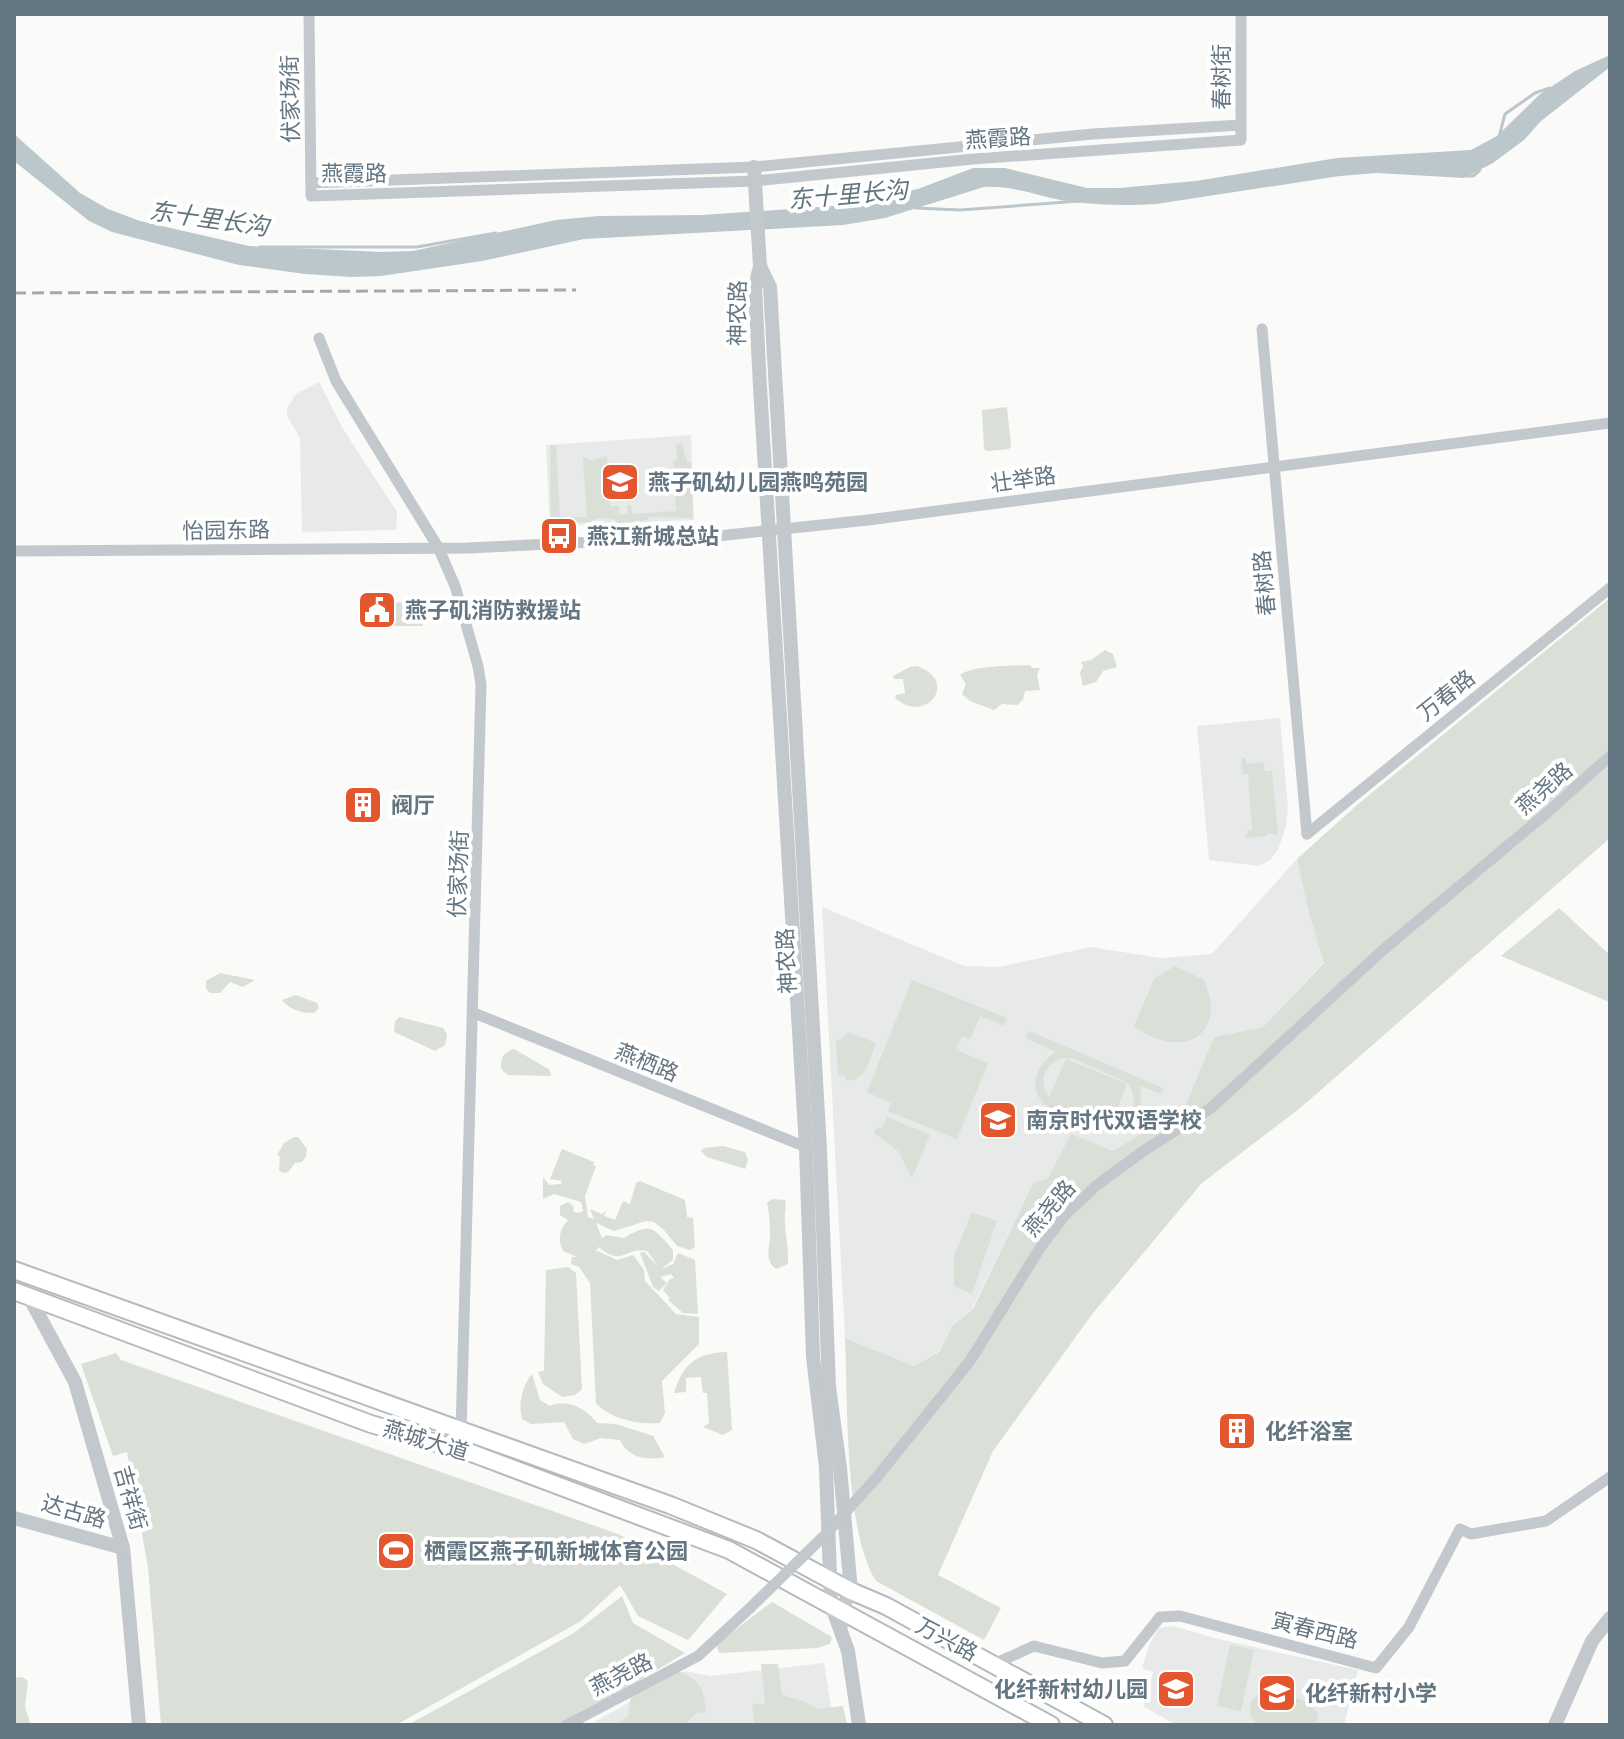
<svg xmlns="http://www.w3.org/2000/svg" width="1624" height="1739" font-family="Helvetica,'Noto Sans SC',sans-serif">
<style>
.built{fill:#e8e9e9}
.green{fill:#dadfd7;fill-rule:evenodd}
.water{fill:#bbc7cb}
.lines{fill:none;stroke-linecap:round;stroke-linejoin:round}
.stream{stroke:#bbc7cb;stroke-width:3}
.primary-casing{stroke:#b5babe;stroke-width:20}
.minor{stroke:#c3c8cc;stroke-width:11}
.tertiary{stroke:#c3c8cc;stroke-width:14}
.primary{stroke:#fff;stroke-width:16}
.rail{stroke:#a2aab0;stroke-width:3;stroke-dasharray:12 6;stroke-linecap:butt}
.minor-bridge{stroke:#c3c8cc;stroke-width:11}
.labels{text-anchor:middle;stroke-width:8;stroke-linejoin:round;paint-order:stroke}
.street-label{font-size:22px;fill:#657683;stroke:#fff}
.poi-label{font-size:22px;font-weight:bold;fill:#657683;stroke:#fff;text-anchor:start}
.water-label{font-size:24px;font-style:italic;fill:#60757c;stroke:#fff}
</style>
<rect width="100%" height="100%" fill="#fafaf8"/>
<g class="built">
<path d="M319 382 343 429 397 512 396 530 302 532 300 438 287 416V408L296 394Z"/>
<path d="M691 435 694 520 550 526 546 445Z"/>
<path d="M1280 718 1288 808 1286 826 1278 850 1270 860 1259 866 1209 860 1197 726Z"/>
<path d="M1297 859 1309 913 1324 962 1263 1027 1214 1037 1185 1106 1113 1151 1071 1135 1048 1178 1033 1183 972 1309 952 1326 940 1350 914 1366 845 1338 822 907 964 966 999 967 1091 947 1160 958 1212 954Z"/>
<path d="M1174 1626 1214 1638 1358 1670 1344 1725H1177L1144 1707 1153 1672 1142 1668 1150 1643 1159 1628Z"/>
<path d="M824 1663 834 1725H589L685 1671 710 1676Z"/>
</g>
<g class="green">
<path d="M1007 407 1011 446 1009 449 987 451 984 449 982 410Z"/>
<path d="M683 443 684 455H686L687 462H691L693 518 648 517V520L619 523 613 519 597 518 590 522 551 525 550 445H556L560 518 587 517 583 458 588 457 589 461 607 456 610 506H619L620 515 628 514 627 505H631L632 514 676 511 673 461 677 460 676 444Z"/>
<path d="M1610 598V838L1299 1109 1202 1183 1093 1313 993 1451 938 1575 1001 1608 984 1640 876 1581C844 1530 848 1401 845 1338L914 1366 940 1351 952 1326 973 1309 1033 1183 1048 1178 1071 1134 1113 1151 1185 1106 1214 1037 1263 1027 1324 963 1309 913 1297 859 1357 805Z"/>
<path d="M423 602V626H381L380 603Z"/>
<path d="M1105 650 1113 654 1117 667 1103 671 1096 682 1083 686 1080 673 1083 666 1081 662 1091 660Z"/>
<path d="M1030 665 1032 668H1040L1037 675 1040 690 1025 691 1023 700 1017 705 1002 704 994 710 970 701 962 694 966 684 960 675C973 665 1011 666 1030 665Z"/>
<path d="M916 666C961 680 926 726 895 698L896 695 905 693 903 679H894L893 676 910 667Z"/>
<path d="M1241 758H1245L1247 764 1264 762 1265 771H1272L1278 835 1268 833 1266 836 1245 838 1248 831 1252 830 1248 774H1243Z"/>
<path d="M1559 908 1610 955 1609 1002 1501 956Z"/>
<path d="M1175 966 1204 980C1207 990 1212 1000 1211 1011 1206 1054 1158 1046 1134 1026L1154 979Z"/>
<path d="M220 973 255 980 243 987 230 982 220 993H210L206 988V981Z"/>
<path d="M912 980 1007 1018 1004 1026 980 1016 970 1039 962 1036 956 1050 988 1063 957 1139 888 1111 891 1103 867 1092Z"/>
<path d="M296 995 317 1003 319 1008 314 1013C301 1013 290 1010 282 1000Z"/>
<path d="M399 1017 443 1028 447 1034 445 1045 435 1051 394 1032 395 1022Z"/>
<path d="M1029 1031 1163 1088 1161 1094 1140 1086C1145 1108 1134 1135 1106 1131 1096 1129 1086 1123 1077 1120 1068 1116 1057 1113 1048 1107 1026 1091 1036 1063 1056 1052L1025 1038ZM1063 1058 1074 1059 1128 1083C1140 1100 1133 1119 1112 1123L1127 1084 1066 1059 1049 1097C1038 1081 1044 1064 1063 1058Z"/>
<path d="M848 1032 876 1043C869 1061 867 1080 846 1081L845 1075 838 1076 836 1041 843 1038Z"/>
<path d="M514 1049 550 1070 551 1076 508 1075 502 1070C499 1060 503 1052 514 1049Z"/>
<path d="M887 1117 930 1135 912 1178 898 1151 874 1133 877 1127 882 1128Z"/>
<path d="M294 1137H298L307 1149 306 1156 302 1162 295 1163 288 1172 283 1173 279 1170 280 1156 277 1155 284 1143Z"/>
<path d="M723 1146 745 1152 748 1160 745 1169 707 1157 701 1151 704 1148Z"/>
<path d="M562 1149 594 1162 593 1165 596 1166 585 1196 588 1217 594 1219 590 1209 602 1214 606 1211 604 1216 615 1220 623 1201 630 1204 636 1183 640 1181 685 1200 687 1217 693 1218 695 1247 690 1250 677 1246 664 1230 654 1222 646 1221 614 1231 596 1223 602 1238 607 1235 624 1238C652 1221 654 1229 673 1250V1260L661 1269 673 1264 678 1253 695 1260 698 1314 683 1313 668 1300 670 1298 663 1290 670 1279 674 1278 671 1274 660 1277 667 1283 659 1291 653 1287 640 1253 644 1252 659 1267 647 1251C625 1246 623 1268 599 1247L595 1252 598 1251 617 1260 633 1255 644 1270 645 1281 676 1314 699 1317V1344L662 1381 665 1413 660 1423C639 1425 610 1419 596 1403L590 1283 579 1267 571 1264 572 1257H577L563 1251C557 1239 560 1229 568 1220L560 1215V1206L568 1202 573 1206 574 1212 579 1213 583 1211 581 1202 554 1194 543 1199V1177L549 1185 561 1184 562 1181 550 1179Z"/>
<path d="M772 1199 785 1200C787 1207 784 1213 785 1221 785 1236 789 1249 788 1264L776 1269C763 1259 771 1245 770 1231 770 1222 769 1212 767 1203Z"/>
<path d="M972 1212 997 1221 972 1294 954 1286V1256Z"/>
<path d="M568 1267 576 1273 582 1389 575 1395 562 1397 543 1384 538 1372 544 1371 546 1270Z"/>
<path d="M727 1352 732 1430 723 1435 703 1427 709 1423 707 1393H703L701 1377 686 1378V1392L674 1393C683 1364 696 1353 727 1352Z"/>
<path d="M116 1353 121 1360 618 1534 727 1594 688 1640 638 1616 620 1585 581 1621 396 1725H161L148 1567 127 1452 113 1456 81 1364Z"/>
<path d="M532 1374 540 1400 550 1406C568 1398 586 1409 597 1423L616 1424 653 1436 665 1457C647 1461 628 1458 620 1440L601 1438 584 1444 573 1439 564 1422 531 1424 522 1419C518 1404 522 1386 532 1374Z"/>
<path d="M622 1596 633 1623 685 1653 566 1725H408L574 1633Z"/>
<path d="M772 1602 832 1637 830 1644 817 1648 719 1653 717 1647 719 1642Z"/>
<path d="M1230 1645 1254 1650 1241 1711 1217 1706Z"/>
<path d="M761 1664H778L782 1695 803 1701 817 1709 843 1706 847 1725H755L752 1705 765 1703Z"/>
<path d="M673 1668C700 1682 703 1682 706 1712L697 1713 683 1725H615L628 1716 632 1690Z"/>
<path d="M22 1677 28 1681 25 1707 31 1725H14V1678Z"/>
<path d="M1271 1691 1309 1702 1318 1714 1316 1725 1257 1724 1250 1716 1251 1701 1261 1692Z"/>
</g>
<path class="water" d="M1610 55V67L1541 121 1524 140 1493 163 1464 178 1377 173 1340 176 1156 204C1128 206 1100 205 1073 202 1042 198 1015 185 984 187L885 218 843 225 584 239 482 261 381 276 351 277 305 274 239 265 112 232 89 221 14 161V134L80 193 108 209 140 221 249 246 382 252 413 251 556 220 599 216 702 215 833 206 918 189 973 168H1005L1087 188H1119L1196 181 1337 158 1471 150 1497 136 1539 95 1575 71Z"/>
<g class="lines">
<g class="stream">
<path d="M1499 137 1505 114 1535 93 1550 88"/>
<path d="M1466 176H1473L1480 170"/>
<path d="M916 208 960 210 1080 201"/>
<path d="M260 247H417L496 233"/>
</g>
<g class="primary-casing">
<g id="primary">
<path d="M14 1270 670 1505 756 1540 851 1591 886 1606 1104 1725"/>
<path d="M14 1291 371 1424 474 1454 729 1550 1051 1725"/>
</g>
</g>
<g class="minor">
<path d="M309 14 311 196 755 181 973 159 1241 140V14"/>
<path d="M311 183 754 167 1093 134 1241 125"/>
<path d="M1262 329 1307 834"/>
<path d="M319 338 336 381 438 547 455 586 478 666 481 685 461 1433"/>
<path d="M14 551 468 548 718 536 868 520 1610 423"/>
<path d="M1307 834 1610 588"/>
<path d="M474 1013 806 1147"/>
<path d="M877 1477 970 1361 1040 1248 1065 1215 1097 1185 1145 1150 1211 1108 1384 949 1548 812 1610 756"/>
<path d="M994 1664 1034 1646 1102 1663 1125 1661 1160 1617 1180 1616 1376 1668 1409 1627 1460 1529 1471 1534 1546 1521 1610 1477"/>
<path d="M567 1725 698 1656 750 1608"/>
</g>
<g class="tertiary">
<path d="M754 167 760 266 755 287 760 387 806 1147 813 1357 826 1467 831 1604 848 1651 859 1725"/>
<path d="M760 266 770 287 820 1149 829 1387 840 1468 851 1591 841 1610 843 1622"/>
<path d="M29 1297 75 1382 123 1548 139 1725"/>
<path d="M14 1518 123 1548"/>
<path d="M1555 1725 1592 1641 1610 1618"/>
</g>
<use href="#primary" class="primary"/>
<path class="rail" d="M14 293 576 290"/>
<path class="minor-bridge" d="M750 1608 825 1535 877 1477"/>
</g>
<defs>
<g id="school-square" transform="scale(2)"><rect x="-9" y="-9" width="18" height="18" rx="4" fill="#e4572e" stroke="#fff"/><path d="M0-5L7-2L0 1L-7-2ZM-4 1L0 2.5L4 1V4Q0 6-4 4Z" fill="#fff"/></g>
<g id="bus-square" transform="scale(2)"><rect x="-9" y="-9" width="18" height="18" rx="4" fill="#e4572e" stroke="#fff"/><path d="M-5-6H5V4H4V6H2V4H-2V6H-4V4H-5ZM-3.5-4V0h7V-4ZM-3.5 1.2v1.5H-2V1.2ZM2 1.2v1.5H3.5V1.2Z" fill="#fff"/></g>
<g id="civic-square" transform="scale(2)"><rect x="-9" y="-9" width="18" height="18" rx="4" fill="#e4572e" stroke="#fff"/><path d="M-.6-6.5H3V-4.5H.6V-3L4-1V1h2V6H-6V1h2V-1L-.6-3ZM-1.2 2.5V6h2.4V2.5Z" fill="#fff"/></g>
<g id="building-square" transform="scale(2)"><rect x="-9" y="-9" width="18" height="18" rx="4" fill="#e4572e" stroke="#fff"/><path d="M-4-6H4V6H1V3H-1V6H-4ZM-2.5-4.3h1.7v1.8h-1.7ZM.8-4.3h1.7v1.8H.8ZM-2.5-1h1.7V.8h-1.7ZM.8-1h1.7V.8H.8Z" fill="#fff"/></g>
<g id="stadium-square" transform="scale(2)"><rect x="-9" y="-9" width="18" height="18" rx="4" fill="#e4572e" stroke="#fff"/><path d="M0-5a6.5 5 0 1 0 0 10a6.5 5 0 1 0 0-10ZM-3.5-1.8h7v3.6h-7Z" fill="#fff"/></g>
</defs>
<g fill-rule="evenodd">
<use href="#school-square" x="620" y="482"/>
<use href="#bus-square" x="559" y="536"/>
<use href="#civic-square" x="377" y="610"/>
<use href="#building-square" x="363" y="805"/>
<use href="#school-square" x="998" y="1120"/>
<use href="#building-square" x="1237" y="1431"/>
<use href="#stadium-square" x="396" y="1551"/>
<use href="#school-square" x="1176" y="1689"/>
<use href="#school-square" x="1277" y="1693"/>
</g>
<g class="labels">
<g class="street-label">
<text transform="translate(1221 77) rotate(-90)" y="8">春树街</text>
<text transform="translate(290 99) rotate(-91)" y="8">伏家场街</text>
<text transform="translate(998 138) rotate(-4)" y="8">燕霞路</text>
<text x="354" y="181">燕霞路</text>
<text transform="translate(737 313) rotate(-89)" y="8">神农路</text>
<text transform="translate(1023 479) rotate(-8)" y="8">壮举路</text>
<text transform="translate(226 530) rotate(-1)" y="8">怡园东路</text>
<text transform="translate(1264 583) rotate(-95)" y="8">春树路</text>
<text transform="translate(1446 695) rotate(-39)" y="8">万春路</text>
<text transform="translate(1544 788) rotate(-41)" y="8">燕尧路</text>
<text transform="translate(458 874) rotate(-88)" y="8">伏家场街</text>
<text transform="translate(786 961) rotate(-93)" y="8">神农路</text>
<text transform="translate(647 1062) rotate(22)" y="8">燕栖路</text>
<text transform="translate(1049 1208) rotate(-49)" y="8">燕尧路</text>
<text transform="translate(426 1440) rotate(17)" y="8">燕城大道</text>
<text transform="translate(131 1498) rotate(74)" y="8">吉祥街</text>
<text transform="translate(74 1511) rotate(16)" y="8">达古路</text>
<text transform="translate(1315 1630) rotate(14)" y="8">寅春西路</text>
<text transform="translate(947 1639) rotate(28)" y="8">万兴路</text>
<text transform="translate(621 1674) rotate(-27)" y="8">燕尧路</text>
</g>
<g class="poi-label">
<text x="648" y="490">燕子矶幼儿园燕鸣苑园</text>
<text x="587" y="544">燕江新城总站</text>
<text x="405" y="618">燕子矶消防救援站</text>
<text x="391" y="813">阀厅</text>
<text x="1026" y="1128">南京时代双语学校</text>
<text x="1265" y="1439">化纤浴室</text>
<text x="424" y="1559">栖霞区燕子矶新城体育公园</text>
<text x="1148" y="1697" text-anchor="end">化纤新村幼儿园</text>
<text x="1305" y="1701">化纤新村小学</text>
</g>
<g class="water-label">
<text transform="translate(848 195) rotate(-5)" y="8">东十里长沟</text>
<text transform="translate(209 219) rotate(8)" y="8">东十里长沟</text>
</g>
</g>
<rect width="1624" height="1739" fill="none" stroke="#657683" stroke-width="32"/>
</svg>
